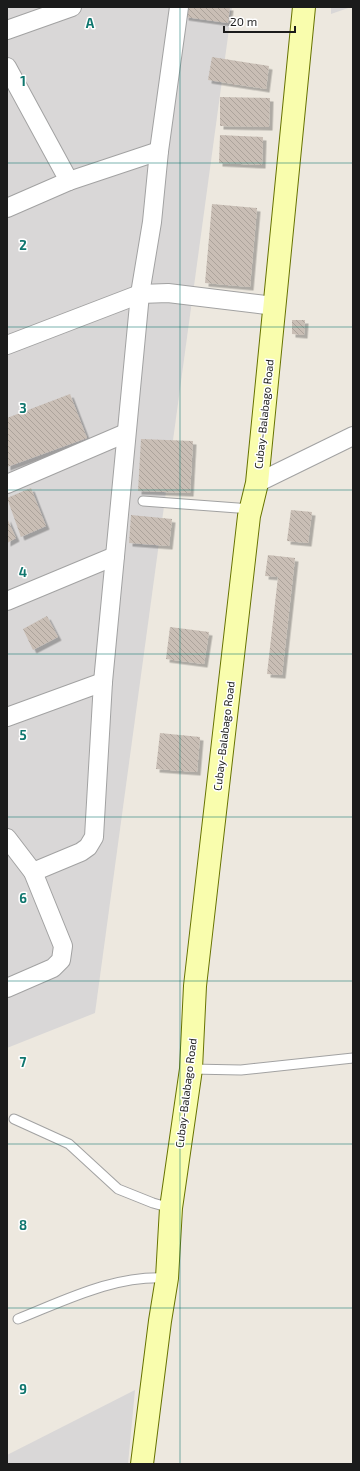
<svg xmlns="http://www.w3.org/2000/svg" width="360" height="1471" font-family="'Exo 2',sans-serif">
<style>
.residential{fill:#d9d7d7}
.building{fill:url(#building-back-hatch);filter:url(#shadow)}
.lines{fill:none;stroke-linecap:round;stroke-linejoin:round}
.service-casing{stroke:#a2a2a2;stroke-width:11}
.minor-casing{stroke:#a2a2a2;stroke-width:20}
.secondary-casing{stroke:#677300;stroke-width:24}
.service{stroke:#fff;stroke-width:9}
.minor{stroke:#fff;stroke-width:18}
.secondary{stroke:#f9fdad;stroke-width:22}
.grid{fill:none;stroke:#0f766e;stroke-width:1;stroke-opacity:0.55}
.labels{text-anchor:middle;stroke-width:3;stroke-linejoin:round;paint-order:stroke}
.street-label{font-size:11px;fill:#1b1b1b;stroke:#fff}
.grid-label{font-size:13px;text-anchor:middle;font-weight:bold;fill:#0f766e;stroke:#fff;stroke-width:3;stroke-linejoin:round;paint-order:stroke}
</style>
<defs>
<pattern id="building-back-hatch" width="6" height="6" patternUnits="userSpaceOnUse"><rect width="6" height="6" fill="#c9beb5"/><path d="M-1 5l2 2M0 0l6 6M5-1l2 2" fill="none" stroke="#aca39b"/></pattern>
<filter id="shadow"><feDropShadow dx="3.5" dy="3.5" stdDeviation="0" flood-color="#0004"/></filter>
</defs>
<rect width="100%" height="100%" fill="#ede8df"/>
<g class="residential">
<path d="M7 7H232L95 1013 7 1048Z"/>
<path d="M331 7H351L331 14Z"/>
<path d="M135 1390 128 1464H7V1455Z"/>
</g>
<g class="building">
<path d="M186 7H230L228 23 185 17Z"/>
<path d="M212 57 269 66 266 89 208 80Z"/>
<path d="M220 97 270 98 269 127 220 126Z"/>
<path d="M220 135 263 137 262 165 219 163Z"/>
<path d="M212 204 257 208 250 287 205 283Z"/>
<path d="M292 320H305L304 335 292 334Z"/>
<path d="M70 394 87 438 7 467V418Z"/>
<path d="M141 439 193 441 190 493 138 491Z"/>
<path d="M31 488 46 526 21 537 7 498Z"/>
<path d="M291 510 312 512 308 543 287 541Z"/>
<path d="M131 515 172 519 169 546 129 543Z"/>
<path d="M7 518 16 538 7 543Z"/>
<path d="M268 555 295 558 282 675 267 674 278 577 265 576Z"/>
<path d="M47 616 58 637 33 650 23 629Z"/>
<path d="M170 627 209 632 204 664 166 659Z"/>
<path d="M160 733 200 737 197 772 156 769Z"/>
</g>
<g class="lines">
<g class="service-casing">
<g id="service">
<path d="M143 501 251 509"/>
<path d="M191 1069 241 1070 353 1058"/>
<path d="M14 1119 69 1144 118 1189 153 1203 171 1208"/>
<path d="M18 1319C66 1300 114 1275 167 1278"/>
</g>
</g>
<g class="minor-casing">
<g id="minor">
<path d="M7 30 72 7"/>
<path d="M7 67 69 181"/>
<path d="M7 208 69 181 159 151"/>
<path d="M7 345 140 294 168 293 274 306"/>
<path d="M257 483 353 436"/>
<path d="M7 484 126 433"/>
<path d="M7 601 115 556"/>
<path d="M7 717 103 682"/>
<path d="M7 838 33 872 63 946 61 960 53 968 7 988"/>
<path d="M33 872 81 852 88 847 94 837 103 682 140 294 152 222 159 151 179 7"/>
</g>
</g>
<g class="secondary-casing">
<path id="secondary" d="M142 1464 160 1321 167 1278 171 1208 191 1069 195 986 249 516 257 483 304 7"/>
</g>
<use href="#service" class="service"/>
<use href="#minor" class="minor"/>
<use href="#secondary" class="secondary"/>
</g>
<path class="grid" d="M180 7V1464M7 163H353M7 327H353M7 490H353M7 654H353M7 817H353M7 981H353M7 1144H353M7 1308H353"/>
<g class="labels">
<g class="street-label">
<text transform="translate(264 414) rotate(-84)" y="4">Cubay-Balabago Road</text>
<text transform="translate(224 736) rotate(-83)" y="4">Cubay-Balabago Road</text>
<text transform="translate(186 1093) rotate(-83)" y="4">Cubay-Balabago Road</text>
</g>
</g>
<g class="grid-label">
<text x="90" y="28">A</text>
<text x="23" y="86">1</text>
<text x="23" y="250">2</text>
<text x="23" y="413">3</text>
<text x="23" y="577">4</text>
<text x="23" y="740">5</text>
<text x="23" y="903">6</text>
<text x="23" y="1067">7</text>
<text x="23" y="1230">8</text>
<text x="23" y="1394">9</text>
</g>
<rect width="360" height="1471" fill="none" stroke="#1b1b1b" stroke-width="16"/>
<path d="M224 26v6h71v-6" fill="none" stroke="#1b1b1b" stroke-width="2"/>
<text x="230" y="26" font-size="12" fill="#1b1b1b" stroke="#ffffff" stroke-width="3" paint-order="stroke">20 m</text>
</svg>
